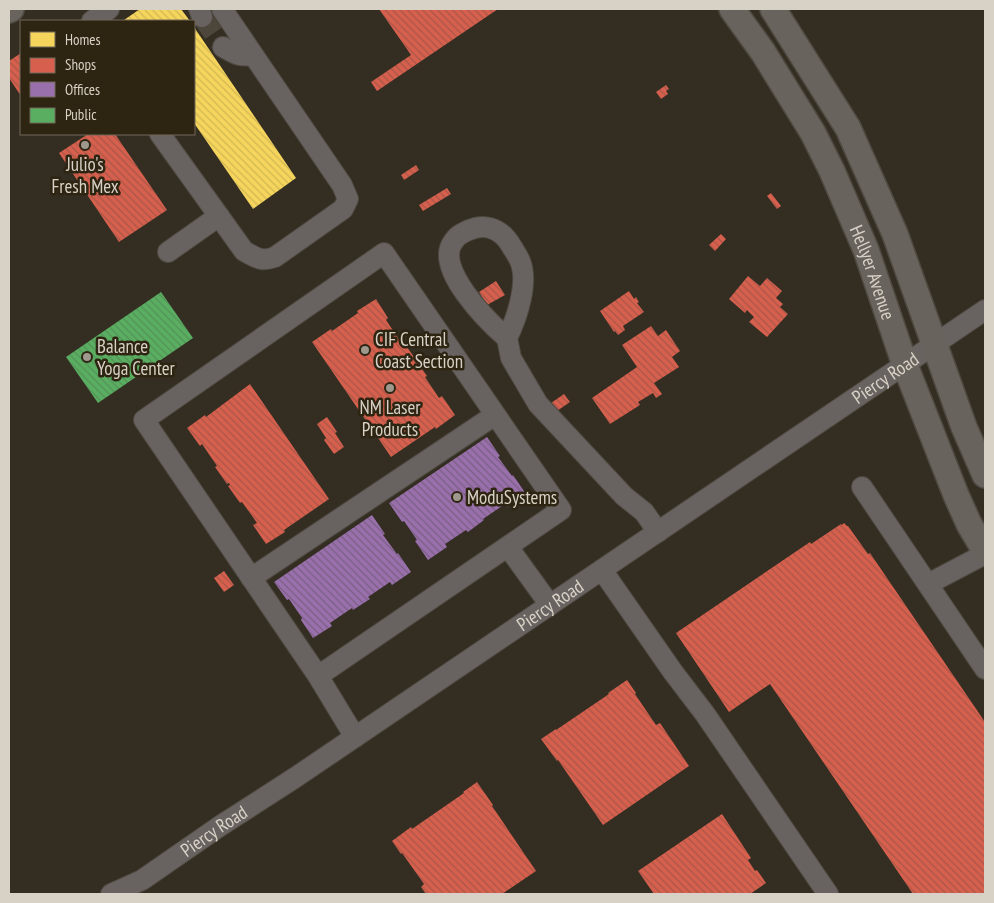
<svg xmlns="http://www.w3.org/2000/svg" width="994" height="903" font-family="'PT Sans Narrow',sans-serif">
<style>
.homes{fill:url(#homes-back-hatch)}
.shops{fill:url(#shops-back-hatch)}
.offices{fill:url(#offices-back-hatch)}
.public{fill:url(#public-back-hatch)}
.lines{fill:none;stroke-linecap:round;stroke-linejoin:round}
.minor-tunnel{stroke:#4c463b;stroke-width:20;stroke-dasharray:20 10;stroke-linecap:butt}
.minor-casing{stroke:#4f4a41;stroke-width:22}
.major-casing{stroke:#4f4a41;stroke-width:28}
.minor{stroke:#686361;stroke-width:20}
.major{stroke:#69635e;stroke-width:25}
.poi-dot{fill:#9e988d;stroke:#2e2412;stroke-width:2}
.labels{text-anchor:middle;stroke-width:5;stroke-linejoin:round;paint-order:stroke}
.poi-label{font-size:19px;fill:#d8d1c6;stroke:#2e2412;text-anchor:start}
.street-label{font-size:19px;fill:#d8d1c6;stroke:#2e2412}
</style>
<defs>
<pattern id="homes-back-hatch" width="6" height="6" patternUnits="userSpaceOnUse" patternTransform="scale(1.25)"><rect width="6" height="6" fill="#f6d55c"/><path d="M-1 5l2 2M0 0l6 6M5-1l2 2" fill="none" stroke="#d2b755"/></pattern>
<pattern id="shops-back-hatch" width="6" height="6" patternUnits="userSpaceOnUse" patternTransform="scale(1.25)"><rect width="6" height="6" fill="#d6604d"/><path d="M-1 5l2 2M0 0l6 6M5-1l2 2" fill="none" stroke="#a95648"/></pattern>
<pattern id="offices-back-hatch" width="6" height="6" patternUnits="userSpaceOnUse" patternTransform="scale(1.25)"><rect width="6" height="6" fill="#9970ab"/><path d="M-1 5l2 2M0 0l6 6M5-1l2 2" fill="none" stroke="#7a5f84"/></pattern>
<pattern id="public-back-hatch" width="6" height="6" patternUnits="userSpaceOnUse" patternTransform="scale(1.25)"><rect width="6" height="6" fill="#5aae61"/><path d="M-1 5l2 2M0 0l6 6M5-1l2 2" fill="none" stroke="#549258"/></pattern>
</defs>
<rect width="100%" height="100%" fill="#332d22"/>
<g class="homes">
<path d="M140 9H181L190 21H125L124 20Z"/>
<path d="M194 27 296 178 253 209 194 123Z"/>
</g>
<g class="shops">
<path d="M379 9H498L377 91 371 82 411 55Z"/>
<path d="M21 53V96L9 78V61Z"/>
<path d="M666 85 669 89 666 91 668 94 661 99 656 92Z"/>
<path d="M88 134H115L167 210 119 242 59 153Z"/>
<path d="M416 165 419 170 404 180 401 175Z"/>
<path d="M447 188 451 194 423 211 419 205Z"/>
<path d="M771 193 781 206 777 209 767 196Z"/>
<path d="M721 234 726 239 715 251 709 245Z"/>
<path d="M748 276 760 286 767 278 782 291 776 298 783 304 780 307 788 314 767 337 749 322 754 317 747 310 745 313 729 299Z"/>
<path d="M496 281 505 295 487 305 479 292Z"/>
<path d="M629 291 634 299 636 297 639 302 637 303 644 312 623 326 625 330 618 335 615 331 614 332 600 311Z"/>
<path d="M376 299 388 318 386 320 400 341 402 340 414 357 412 358 414 360 415 359 427 376 425 377 439 398 442 396 455 415 436 429 435 427 391 457 312 342 331 329 332 331 358 313 357 311Z"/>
<path d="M651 326 658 336 666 330 680 351 672 357 679 367 654 383 662 394 656 398 653 393 638 402 640 405 610 424 592 398 637 367 622 345Z"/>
<path d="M250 384 329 499 284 530 285 532 266 544 253 525 257 523 242 502 240 503 228 486 230 485 229 483 227 484 215 467 217 466 202 444 200 446 187 428 205 415 206 417Z"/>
<path d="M564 394 570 402 557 411 551 403Z"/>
<path d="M327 417 337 432 335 433 344 447 334 454 324 440 326 438 317 424Z"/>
<path d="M844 523 847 526H848L868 554 870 553 985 722V894H913L770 684 729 712 676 633 810 542 811 544 841 524 842 525Z"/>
<path d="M224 571 234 585 224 592 214 578Z"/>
<path d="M627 680 636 693 635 694 656 725 660 723 689 766 603 825 558 760 557 761 541 739 556 729V730L609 694 608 693Z"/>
<path d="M477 782 493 805 492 806 536 871 502 894H426L421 887 424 884 402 853 401 854 392 841 411 827 412 829 464 793 463 792Z"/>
<path d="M722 814 751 858 748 860 755 871 757 870 766 883 750 894H654L638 871Z"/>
</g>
<g class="offices">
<path d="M487 437 500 456 498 457 512 476 513 475 526 494 507 507 505 504 483 519 484 520 468 532 466 530 445 544 447 547 428 560 415 541 417 540 404 521 402 522 389 503Z"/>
<path d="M372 515 385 534 383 535 397 554 398 553 411 572 392 585 390 582 368 597 370 599 353 610 352 608 330 623 332 626 313 638 301 620 302 618 289 599 287 600 274 582Z"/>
</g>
<path class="public" d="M161 292 193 338 98 403 66 357Z"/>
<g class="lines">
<path class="minor-tunnel" d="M202 17 223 47"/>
<g class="minor-casing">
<g id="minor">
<path d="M199 9 202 17"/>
<path d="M92 21 109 9"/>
<path d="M223 47C235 54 239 57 253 55"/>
<path d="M160 134 244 251C257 258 261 262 275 257L343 209 348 199 342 185 222 9"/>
<path d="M168 252 219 216"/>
<path d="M507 338C517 318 529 282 520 261 518 256 515 252 512 247 507 238 501 231 490 228 481 225 469 229 461 234 457 236 456 238 453 242 434 268 488 322 507 338L511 358 538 404 624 496 644 512 658 532"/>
<path d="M862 487 985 669"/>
<path d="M508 547 550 605"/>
<path d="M602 570 673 672 705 714 828 894"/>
<path d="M251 578 495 415"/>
<path d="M928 584 985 554"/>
<path d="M318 676 561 510 384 253 144 420 318 676 355 737"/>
<path id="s1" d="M111 894 142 880 220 826 296 777 985 310"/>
</g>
</g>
<g class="major-casing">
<g id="major">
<path id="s2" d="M732 9 763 52 813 133 832 171 866 250 905 365 956 495 969 524 985 551"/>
<path d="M773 9 848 128 895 234 964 427 985 475"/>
<path d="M9 10 11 9"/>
</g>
</g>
<use href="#minor" class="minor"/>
<use href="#major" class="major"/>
</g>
<g class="poi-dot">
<circle cx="85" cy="145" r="5"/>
<circle cx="365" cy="350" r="5"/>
<circle cx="87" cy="357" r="5"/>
<circle cx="390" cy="388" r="5"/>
<circle cx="457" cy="497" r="5"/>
</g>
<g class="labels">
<g class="poi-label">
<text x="85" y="171" text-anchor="middle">Julio's<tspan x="85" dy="22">Fresh Mex</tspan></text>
<text x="375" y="346">CIF Central<tspan x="375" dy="22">Coast Section</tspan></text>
<text x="97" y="353">Balance<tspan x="97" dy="22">Yoga Center</tspan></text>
<text x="390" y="414" text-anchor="middle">NM Laser<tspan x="390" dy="22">Products</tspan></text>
<text x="467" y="504">ModuSystems</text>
</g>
<g class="street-label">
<text dy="7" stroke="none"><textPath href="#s2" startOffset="300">Hellyer Avenue</textPath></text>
<text dy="7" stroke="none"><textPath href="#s1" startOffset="931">Piercy Road</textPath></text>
<text dy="7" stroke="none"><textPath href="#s1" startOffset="526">Piercy Road</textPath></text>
<text dy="7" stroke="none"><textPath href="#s1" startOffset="121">Piercy Road</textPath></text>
</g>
</g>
<rect width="994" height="903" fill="none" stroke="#d8d1c6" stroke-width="20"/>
<rect x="20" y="20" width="175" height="115" fill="#2e2412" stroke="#72695a"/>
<rect x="30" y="32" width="25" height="15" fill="#f6d55c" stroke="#72695a"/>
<text x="65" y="45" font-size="15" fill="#d8d1c6">Homes</text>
<rect x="30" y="58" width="25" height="15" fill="#d6604d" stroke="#72695a"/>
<text x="65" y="70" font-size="15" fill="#d8d1c6">Shops</text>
<rect x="30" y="82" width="25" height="15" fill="#9970ab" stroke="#72695a"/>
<text x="65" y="95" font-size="15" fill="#d8d1c6">Offices</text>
<rect x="30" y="108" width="25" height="15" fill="#5aae61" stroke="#72695a"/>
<text x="65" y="120" font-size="15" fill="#d8d1c6">Public</text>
</svg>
